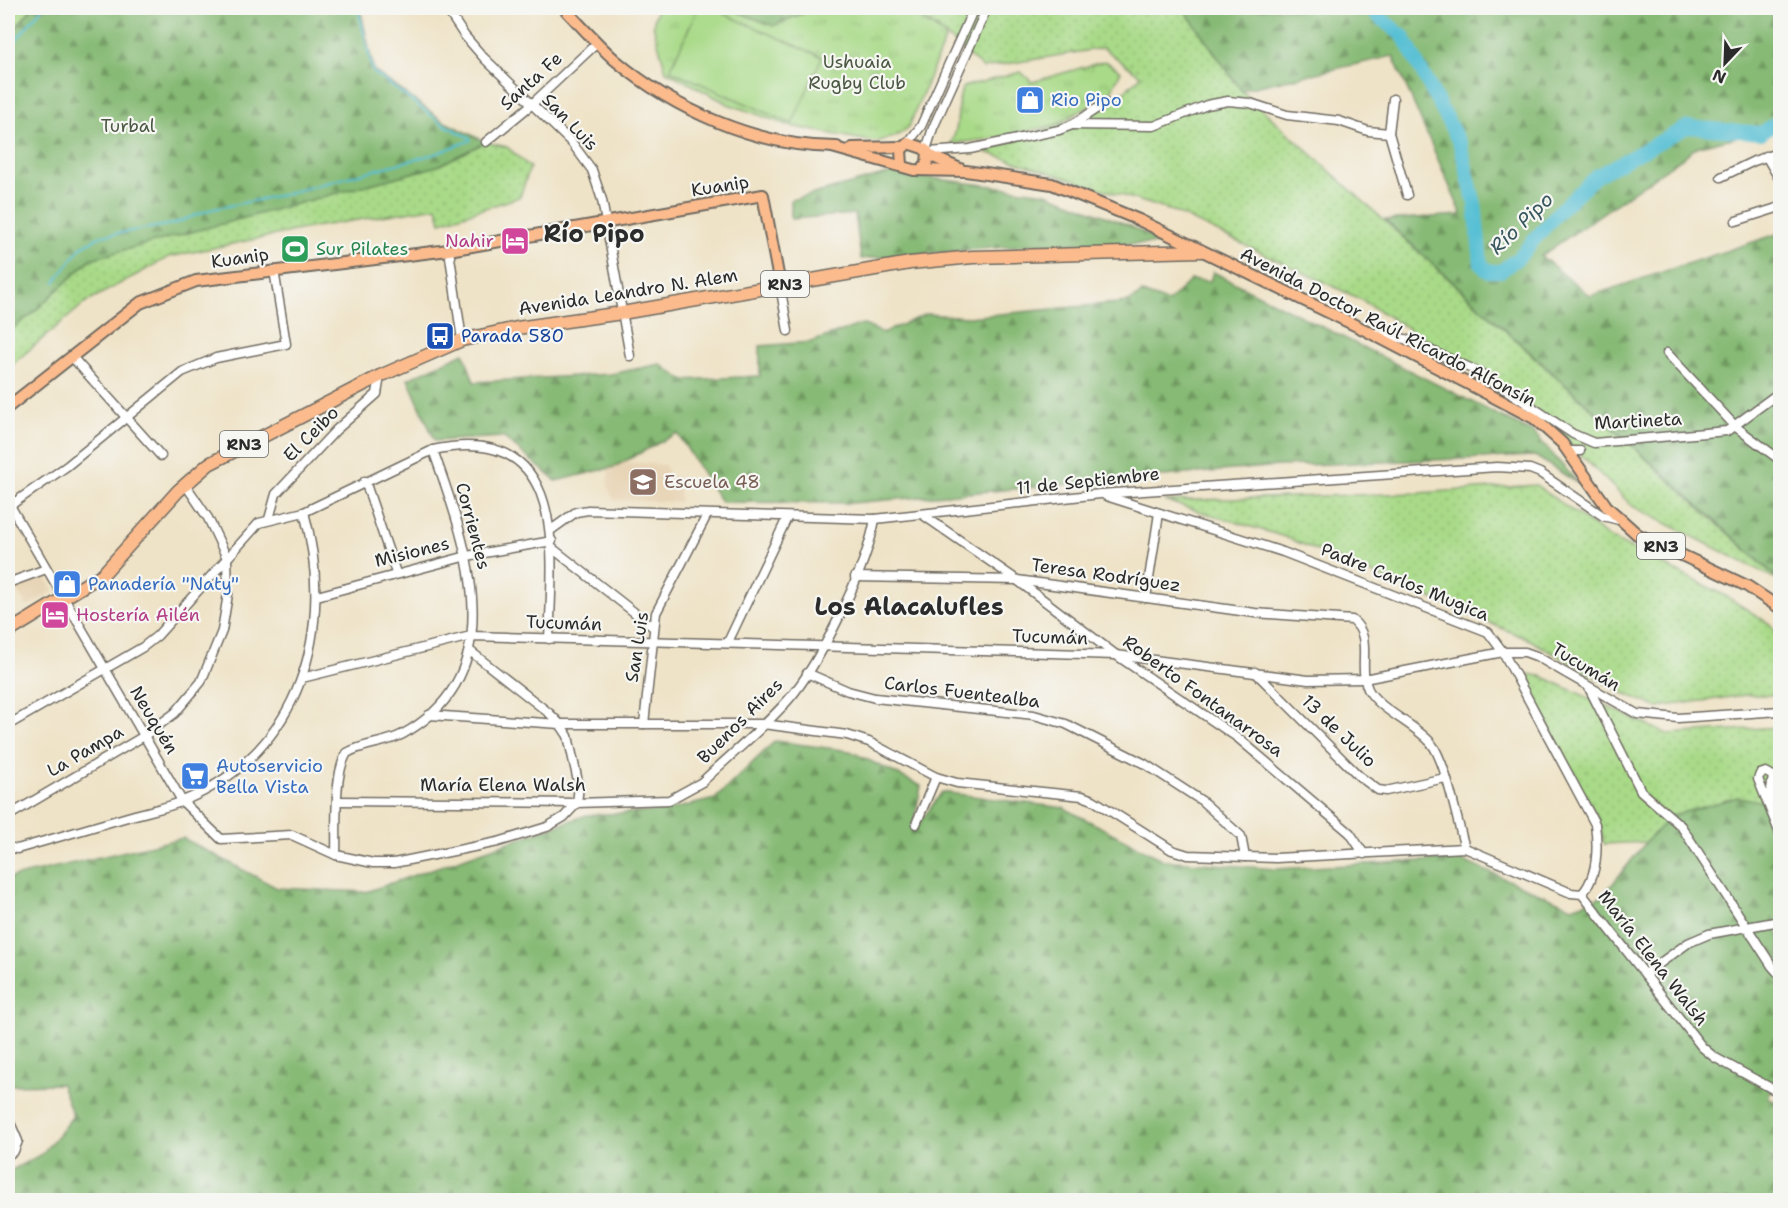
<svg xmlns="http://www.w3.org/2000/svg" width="1788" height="1208" font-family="'Shantell Sans',sans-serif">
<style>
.built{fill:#e8d5b7}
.grass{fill:url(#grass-dots);stroke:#6a825a;stroke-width:1.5}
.forest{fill:url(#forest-firs);stroke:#587250;stroke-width:1.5}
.park{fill:url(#park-tufts);stroke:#6a825a;stroke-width:1.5}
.garden{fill:#a9da88;stroke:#6a825a;stroke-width:1.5}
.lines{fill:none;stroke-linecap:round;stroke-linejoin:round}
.stream{stroke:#57bfd4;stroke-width:2}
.river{stroke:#57bfd4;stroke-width:14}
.minor-casing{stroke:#706b62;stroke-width:11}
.major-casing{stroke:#706b62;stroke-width:14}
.highway-casing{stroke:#706b62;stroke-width:15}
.minor{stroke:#fff;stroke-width:8}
.major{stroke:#fbbb8d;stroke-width:10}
.highway{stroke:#fbbb8d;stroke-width:12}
.labels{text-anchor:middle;stroke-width:4.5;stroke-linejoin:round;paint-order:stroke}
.shield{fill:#f6f6f2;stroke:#686867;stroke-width:1.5}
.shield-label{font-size:16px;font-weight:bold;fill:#2b2b2b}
.park-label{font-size:18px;fill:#4a5742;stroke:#f6f6f2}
.street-label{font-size:18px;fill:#2b2b2b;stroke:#f6f6f2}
.shop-label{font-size:18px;fill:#366cbe;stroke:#f6f6f2;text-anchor:start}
.hotel-label{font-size:18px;fill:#b23c85;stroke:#f6f6f2;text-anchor:end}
.leisure-label{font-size:18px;fill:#27864d;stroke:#f6f6f2;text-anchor:start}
.transit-label{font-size:18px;fill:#164399;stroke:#f6f6f2;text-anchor:start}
.education-label{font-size:18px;fill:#785e54;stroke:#f6f6f2;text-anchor:start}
.water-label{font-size:20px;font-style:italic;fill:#38575e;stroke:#f6f6f2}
.district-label{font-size:24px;font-weight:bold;fill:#2b2b2b;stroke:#f6f6f2}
</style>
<defs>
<pattern id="grass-dots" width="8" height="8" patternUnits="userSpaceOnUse" patternTransform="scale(1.5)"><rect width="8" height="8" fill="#a9da88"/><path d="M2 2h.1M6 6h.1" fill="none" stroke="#92bb76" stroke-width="1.8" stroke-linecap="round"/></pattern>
<pattern id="forest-firs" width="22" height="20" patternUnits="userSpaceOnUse" patternTransform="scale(1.5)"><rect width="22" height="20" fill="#86ba74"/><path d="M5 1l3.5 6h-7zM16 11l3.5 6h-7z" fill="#6e975f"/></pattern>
<pattern id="park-tufts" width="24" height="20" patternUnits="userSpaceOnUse" patternTransform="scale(1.5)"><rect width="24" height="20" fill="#a9da88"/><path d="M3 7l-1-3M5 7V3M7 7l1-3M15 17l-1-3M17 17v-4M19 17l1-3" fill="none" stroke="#92bb76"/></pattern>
</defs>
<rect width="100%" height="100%" fill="#f6f6f2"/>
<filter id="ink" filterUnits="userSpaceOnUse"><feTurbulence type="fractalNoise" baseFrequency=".0167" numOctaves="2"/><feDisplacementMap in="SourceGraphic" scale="12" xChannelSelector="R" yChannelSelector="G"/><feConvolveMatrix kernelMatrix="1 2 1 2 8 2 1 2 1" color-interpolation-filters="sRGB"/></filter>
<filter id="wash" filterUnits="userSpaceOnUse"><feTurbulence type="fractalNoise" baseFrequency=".008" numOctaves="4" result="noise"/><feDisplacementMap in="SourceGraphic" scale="24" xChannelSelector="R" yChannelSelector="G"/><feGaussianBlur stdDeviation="1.35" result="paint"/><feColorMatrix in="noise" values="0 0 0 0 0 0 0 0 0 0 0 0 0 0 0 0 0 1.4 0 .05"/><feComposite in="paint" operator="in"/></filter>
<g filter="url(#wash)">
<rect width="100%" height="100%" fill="#efe3c7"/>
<g class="built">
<path d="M608 461 665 465 668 475 679 478 680 502 614 500 608 486Z"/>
<path d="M45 576 54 591 27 607 14 585Z"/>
</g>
<g class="grass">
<path d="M8 8H32L8 37Z"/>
<path d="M887 8H1183L1241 90 1780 581 1632 506 1528 402 1360 299 1172 211 985 152 1107 107 1141 76 1103 48 983 68 932 24Z"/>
<path d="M486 142 507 147 530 167 520 197 441 222 437 207 314 227 169 257 86 302 8 368V332L32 314 90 259Z"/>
<path d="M1536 485 1612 539 1724 595 1770 624 1780 637V695H1746L1657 707 1623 693 1530 640 1285 537 1165 501 1419 493Z"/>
<path d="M1520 673 1541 676 1667 734 1780 727V805L1738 797 1671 816 1646 842 1604 844 1598 818Z"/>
</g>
<g class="forest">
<path d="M32 8H360L374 71 445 122 486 142 438 166 91 259 32 314 8 332V37Z"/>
<path d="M727 8H823L773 26Z"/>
<path d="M1183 8H1780V127L1699 146 1541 256 1590 296 1780 233V580L1385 220 1462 215 1393 56 1241 90Z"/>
<path d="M891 173 1046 193 1128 225 1165 244H1040L861 259 855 214 791 219V200Z"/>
<path d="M1213 272 1534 433 1579 484 1535 456 1279 466 852 503 721 502 677 433 614 467 556 481 503 437 435 441 408 379 464 353 474 382 611 374 660 364 683 380 760 376V346L811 342 862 324 883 333 926 314 968 317 1129 302 1142 293 1168 302 1191 280 1210 281Z"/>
<path d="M775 741 850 751 921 786 912 833 942 792 1064 808 1163 860 1276 869 1458 859 1572 907 1603 896 1646 842 1671 816 1738 797 1780 805V928L1778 929 1780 942V1068L1768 1098 1780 1104V1200H8V1172L42 1154 73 1116 61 1084 8 1085V878L183 838 277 888 366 892 587 815 665 811 715 799Z"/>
</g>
<g class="park">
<path d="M657 8H727L773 26C789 20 808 9 825 8 870 3 912 6 946 37L908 129 894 137 875 142 790 126 728 104 666 71 653 25Z"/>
<path d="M1105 61 1121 71 1109 96 1055 125 996 138 951 144C962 121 954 106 963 87L1021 72 1032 82Z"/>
</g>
<path class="garden" d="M698 8H711L822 57 792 124 670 70Z"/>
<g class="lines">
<g class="stream">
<path d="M358 8 373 72 443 124 470 138"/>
<path d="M8 50 42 8"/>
<path d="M55 282 81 247 101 236 173 224 209 210 281 195 438 153 471 140"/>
</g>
<path class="river" d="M1368 8 1403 36 1460 144 1475 204 1481 264 1487 271H1501L1519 257 1561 209 1596 176 1687 127 1762 133 1780 120"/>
</g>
</g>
<g filter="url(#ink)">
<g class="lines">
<g class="minor-casing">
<g id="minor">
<path d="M446 8 464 35 484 58 572 143 592 170 602 200 630 356"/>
<path d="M1072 125 1154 126 1207 105 1228 101 1250 103 1287 115 1339 121 1368 131 1389 133 1407 195"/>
<path d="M1389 133 1393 99"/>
<path d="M486 142 531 105 597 43"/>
<path d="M908 143 921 126 974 8"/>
<path d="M926 150 933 128 987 8"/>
<path d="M928 152 970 149 1059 130 1072 125 1105 103"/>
<path d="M1766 156 1780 180"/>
<path d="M1721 177 1754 161 1780 152"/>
<path d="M1736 221 1780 207"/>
<path d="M449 250 462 340"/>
<path d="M780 285 788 331"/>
<path d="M1376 333 1405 339 1479 372 1573 434 1594 443 1727 431 1780 392"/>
<path d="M1667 353 1736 427 1780 460"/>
<path d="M73 358 161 456"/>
<path d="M1568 451H1580"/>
<path d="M365 481 396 573"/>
<path d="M1106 496 1283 552 1488 632 1503 652 1595 824C1598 847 1598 876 1582 894"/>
<path d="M8 502 182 801 221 839 292 835 336 855 373 863H394L498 842 547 827 564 817 577 803 579 786 568 736 560 724 549 713 470 651"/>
<path d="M8 507 67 466 182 372 216 358 286 344 274 270"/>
<path d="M923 515 1017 580 1116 655 1238 738 1350 833 1364 854"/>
<path d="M269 519 276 494 336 430 377 394 380 376"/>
<path d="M551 530 576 512 588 510 875 519 1100 494 1497 467 1530 469 1540 473 1603 516 1619 520"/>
<path d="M552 548 653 627"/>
<path d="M855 577 1017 580 1255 613 1352 620C1374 637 1357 666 1368 689 1378 709 1415 724 1431 743 1446 761 1457 822 1465 848"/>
<path d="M8 583 46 569"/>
<path d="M317 596 467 556 552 541"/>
<path d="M1146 598 1159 513"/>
<path d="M728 642 787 518"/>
<path d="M1255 672 1359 776 1378 790 1386 791 1445 778"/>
<path d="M807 673 848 691 875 698 1034 715 1066 724 1145 764 1202 801 1241 836 1245 857"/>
<path d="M302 678 471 636 1116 655 1308 680 1364 679 1503 652H1525L1536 656 1637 714 1678 718 1780 711"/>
<path d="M1589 688 1641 791 1681 826 1772 966 1780 975"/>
<path d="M429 715 560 724H763L847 735 869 742 936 777 957 783 1082 796 1093 800 1172 850 1188 855 1276 858 1465 848 1571 893 1582 894 1702 1047 1714 1057 1780 1093"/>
<path d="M644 724 656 613 707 515"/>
<path d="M8 725 143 647 157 636 259 523 304 512 433 450C568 422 553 549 549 639"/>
<path d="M338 801 577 803 669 800 702 782C730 755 770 723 794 693 824 655 867 566 875 519"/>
<path d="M1769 803 1773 776 1766 772 1760 774 1758 779 1780 834"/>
<path d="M8 816 144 736 175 713 201 682 222 631 228 594 227 558 208 518 185 484"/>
<path d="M916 824 936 777"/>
<path d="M8 847 17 849C55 838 93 827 131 816 148 811 167 808 183 801 302 752 336 628 304 512"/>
<path d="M336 855C337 828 333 775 347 753 364 743 385 744 403 734 515 673 466 543 433 450"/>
<path d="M1645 974 1688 943 1709 934 1780 921"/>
<path d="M8 1118 18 1141 14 1151 8 1155"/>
</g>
</g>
<g class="major-casing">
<g id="major">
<path d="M564 8C581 26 597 44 615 60 674 110 758 147 837 147"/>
<path d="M832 147 914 170 966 171 1052 184 1139 220 1367 331 1534 418 1562 443 1607 507 1637 534 1747 586 1780 608"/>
<path d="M852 148 903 147"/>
<path d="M929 155 960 169"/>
<path d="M902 165 901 150 908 143 923 148 928 152 927 163 922 169"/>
<path d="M8 407 140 303 196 281 449 250 763 195 780 285"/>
</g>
</g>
<g class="highway-casing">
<path id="highway" d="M8 632 103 574 178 491 209 464 380 376 462 340 517 328 622 313 910 263 973 257 1201 251"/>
</g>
<use href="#minor" class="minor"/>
<use href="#major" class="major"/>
<use href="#highway" class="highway"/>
</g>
</g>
<defs>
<g id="shop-square" transform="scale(1.5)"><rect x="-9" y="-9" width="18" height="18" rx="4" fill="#3f7fe0" stroke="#f6f6f2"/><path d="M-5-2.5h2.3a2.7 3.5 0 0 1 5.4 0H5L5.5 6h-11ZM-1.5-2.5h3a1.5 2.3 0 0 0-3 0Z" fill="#fff"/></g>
<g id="hotel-square" transform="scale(1.5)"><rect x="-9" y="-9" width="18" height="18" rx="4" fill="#d1479c" stroke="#f6f6f2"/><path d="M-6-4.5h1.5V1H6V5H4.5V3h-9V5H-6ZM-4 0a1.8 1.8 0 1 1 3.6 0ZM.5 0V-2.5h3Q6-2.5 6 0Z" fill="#fff"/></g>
<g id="stadium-square" transform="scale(1.5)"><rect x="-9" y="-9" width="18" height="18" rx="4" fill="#2e9e5b" stroke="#f6f6f2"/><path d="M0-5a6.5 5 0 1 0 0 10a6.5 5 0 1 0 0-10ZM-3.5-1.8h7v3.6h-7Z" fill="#fff"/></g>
<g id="bus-square" transform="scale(1.5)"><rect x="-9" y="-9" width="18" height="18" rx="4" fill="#1a4fb4" stroke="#f6f6f2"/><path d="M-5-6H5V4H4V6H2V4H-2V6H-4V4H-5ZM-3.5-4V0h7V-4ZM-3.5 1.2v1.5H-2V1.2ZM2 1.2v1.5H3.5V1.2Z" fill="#fff"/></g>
<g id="school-square" transform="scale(1.5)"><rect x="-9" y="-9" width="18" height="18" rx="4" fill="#8d6e63" stroke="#f6f6f2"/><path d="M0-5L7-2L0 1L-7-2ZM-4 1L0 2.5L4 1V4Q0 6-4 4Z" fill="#fff"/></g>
<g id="supermarket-square" transform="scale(1.5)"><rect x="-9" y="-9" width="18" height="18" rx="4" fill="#3f7fe0" stroke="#f6f6f2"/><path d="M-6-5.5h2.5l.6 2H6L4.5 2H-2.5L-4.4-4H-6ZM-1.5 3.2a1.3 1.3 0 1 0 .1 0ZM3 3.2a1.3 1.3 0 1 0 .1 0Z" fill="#fff"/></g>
</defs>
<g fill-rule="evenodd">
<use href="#shop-square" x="1030" y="100"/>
<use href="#hotel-square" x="515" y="241"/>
<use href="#stadium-square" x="295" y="249"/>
<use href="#bus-square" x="440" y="336"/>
<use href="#school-square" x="643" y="482"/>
<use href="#shop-square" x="67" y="584"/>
<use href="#hotel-square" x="55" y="615"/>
<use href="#supermarket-square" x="195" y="776"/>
</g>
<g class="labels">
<g class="shield">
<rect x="761" y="271" width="48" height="26" rx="4.5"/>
<rect x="220" y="431" width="48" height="26" rx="4.5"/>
<rect x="1637" y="533" width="48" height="26" rx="4.5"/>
</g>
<g class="shield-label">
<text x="785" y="290">RN3</text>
<text x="244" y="450">RN3</text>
<text x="1661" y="552">RN3</text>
</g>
<g class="park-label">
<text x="857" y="68">Ushuaia<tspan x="857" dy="21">Rugby Club</tspan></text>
<text x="128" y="132">Turbal</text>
</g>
<g class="street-label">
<text transform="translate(531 81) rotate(-42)" y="6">Santa Fe</text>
<text transform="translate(570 122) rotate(46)" y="6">San Luis</text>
<text transform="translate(720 186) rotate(-9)" y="6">Kuanip</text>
<text transform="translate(240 258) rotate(-8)" y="6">Kuanip</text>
<text transform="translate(628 292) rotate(-9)" y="6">Avenida Leandro N. Alem</text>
<text transform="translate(1388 327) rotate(27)" y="6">Avenida Doctor Raúl Ricardo Alfonsín</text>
<text transform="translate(1638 421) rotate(-3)" y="6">Martineta</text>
<text transform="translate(311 434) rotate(-45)" y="6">El Ceibo</text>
<text transform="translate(1088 481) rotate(-6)" y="6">11 de Septiembre</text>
<text transform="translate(473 526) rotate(75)" y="6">Corrientes</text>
<text transform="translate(412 552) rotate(-14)" y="6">Misiones</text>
<text transform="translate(1106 575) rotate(8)" y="6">Teresa Rodríguez</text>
<text transform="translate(1405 582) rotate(22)" y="6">Padre Carlos Mugica</text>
<text transform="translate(564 623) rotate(2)" y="6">Tucumán</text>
<text transform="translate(1050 637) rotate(2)" y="6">Tucumán</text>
<text transform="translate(637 647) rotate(-81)" y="6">San Luis</text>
<text transform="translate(1586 667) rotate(31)" y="6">Tucumán</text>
<text transform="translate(962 692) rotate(7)" y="6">Carlos Fuentealba</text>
<text transform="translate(1203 696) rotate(36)" y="6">Roberto Fontanarrosa</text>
<text transform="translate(154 720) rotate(59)" y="6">Neuquén</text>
<text transform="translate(740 721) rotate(-45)" y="6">Buenos Aires</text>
<text transform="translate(1339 731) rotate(44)" y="6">13 de Julio</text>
<text transform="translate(85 751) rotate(-30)" y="6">La Pampa</text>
<text x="503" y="791">María Elena Walsh</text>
<text transform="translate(1653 958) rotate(52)" y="6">María Elena Walsh</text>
</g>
<g class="shop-label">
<text x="1051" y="106">Rio Pipo</text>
<text x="88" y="590">Panadería "Naty"</text>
<text x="216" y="772">Autoservicio<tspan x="216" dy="21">Bella Vista</tspan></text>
</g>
<g class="hotel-label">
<text x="494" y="247">Nahir</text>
<text x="76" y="621" text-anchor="start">Hostería Ailén</text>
</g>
<g class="leisure-label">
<text x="316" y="255">Sur Pilates</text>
</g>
<g class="transit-label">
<text x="461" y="342">Parada 580</text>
</g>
<g class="education-label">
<text x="664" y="488">Escuela 48</text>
</g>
<g class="water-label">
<text transform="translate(1521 223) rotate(-44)" y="7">Río Pipo</text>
</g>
<g class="district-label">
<text x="594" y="242">Río Pipo</text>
<text x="909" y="615">Los Alacalufles</text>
</g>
</g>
<rect width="1788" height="1208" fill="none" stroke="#f6f6f2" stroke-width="30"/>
<g transform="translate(1725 63) rotate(203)" stroke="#f6f6f2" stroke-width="4.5" paint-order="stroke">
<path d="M0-4.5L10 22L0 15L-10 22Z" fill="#2b2b2b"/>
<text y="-9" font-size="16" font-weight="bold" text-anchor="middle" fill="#2b2b2b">N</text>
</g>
</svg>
